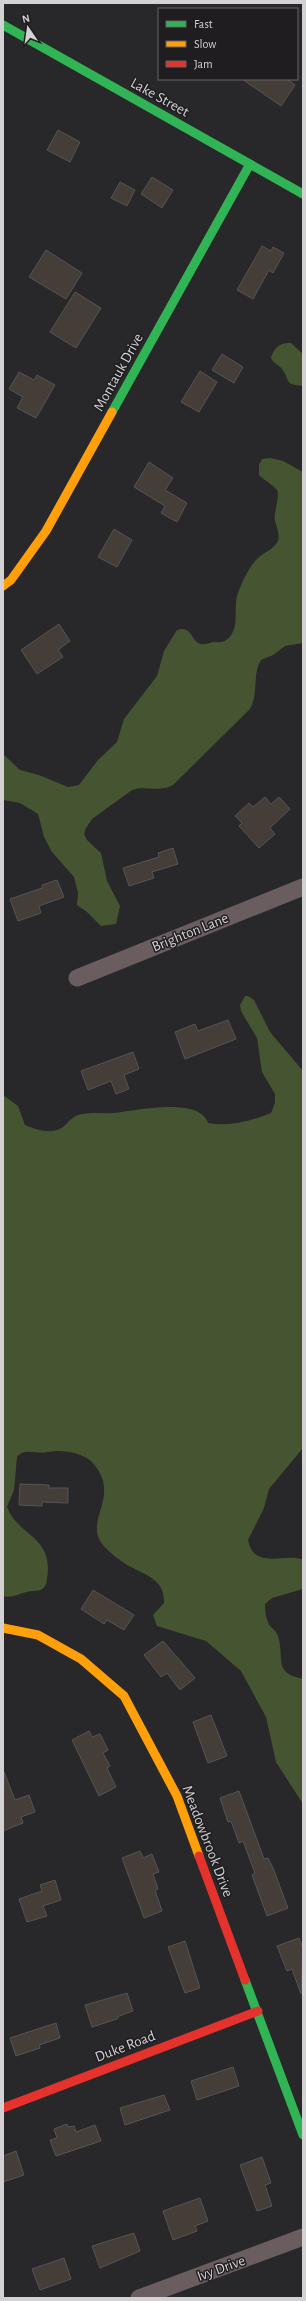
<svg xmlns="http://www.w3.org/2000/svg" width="306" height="2301" font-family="'Alegreya Sans',sans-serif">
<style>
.forest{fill:#465531}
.building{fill:#443d38;stroke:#565555}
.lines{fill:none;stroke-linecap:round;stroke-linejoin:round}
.street{stroke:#695d5f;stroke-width:17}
.fast{stroke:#30b455;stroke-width:9}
.slow{stroke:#ff9f0a;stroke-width:9}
.jam{stroke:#e5322d;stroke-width:9}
.labels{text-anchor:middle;stroke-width:3;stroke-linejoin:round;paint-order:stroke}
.street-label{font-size:15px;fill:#d3d1d4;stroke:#1f1d20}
</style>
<rect width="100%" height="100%" fill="#282729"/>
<g class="forest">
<path d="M291 343 303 354V386C283 384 291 381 282 369 279 365 273 363 271 358 273 348 281 342 291 343Z"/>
<path d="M270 458 283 461 303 472V643L285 646 273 655 261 660C252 674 259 693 250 709L173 785C159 793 145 785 132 790L92 819 86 828 84 834 87 840 101 853 107 881 120 906 116 924 101 926 87 912 77 905 78 893 74 877 52 852 44 837 38 814 20 803 3 800V754L20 770 39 775 68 787 79 785 98 760 117 742 124 719 157 676 164 651 177 630C192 625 191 642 201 644 205 645 209 643 213 642 217 642 221 643 225 641 242 630 232 609 238 593 242 582 249 567 257 559 263 553 274 549 278 541 281 532 273 523 275 514 280 484 281 494 259 475V465L262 459Z"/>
<path d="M245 996H248L254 1000 270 1032 303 1071V1448L269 1489 264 1508 248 1540C254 1571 286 1552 303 1560V1589L272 1598 265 1604C265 1611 266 1620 270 1626 273 1629 276 1631 278 1636 285 1658 272 1673 303 1679V1804L276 1762 266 1717 241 1671 206 1641 157 1626 153 1615 164 1603C165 1579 145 1575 129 1566 119 1560 111 1554 103 1545 82 1519 124 1496 91 1461 81 1452 61 1449 48 1452 37 1455 25 1447 17 1457L14 1490 7 1507C19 1537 54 1536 47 1579 46 1588 42 1591 33 1591 23 1591 14 1599 3 1596V1095L18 1106 25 1125C37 1130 51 1135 63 1127 70 1121 73 1115 83 1114 93 1112 104 1114 114 1113 135 1111 199 1096 208 1123 231 1127 250 1121 271 1113L275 1103V1094L262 1072 257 1038 241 1011 240 1005Z"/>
</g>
<g class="building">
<path d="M242 79H287L295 85 281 106Z"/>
<path d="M58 130 80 142 70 162 47 150Z"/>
<path d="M152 177 173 190 162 208 141 194Z"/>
<path d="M120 182 135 190 127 206 111 198Z"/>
<path d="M262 246 271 251 273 247 284 253 273 273 269 270 253 299 237 290Z"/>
<path d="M46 250 82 273 66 299 29 277Z"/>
<path d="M75 292 101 308 76 348 50 332Z"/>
<path d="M222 354 243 367 234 383 212 370Z"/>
<path d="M200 371 217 382 199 412 181 402Z"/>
<path d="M19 372 34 380 37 375 55 385 36 418 17 408 23 397 9 389Z"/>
<path d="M149 462 173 478 165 490 187 503 177 522 161 513 165 506 134 487Z"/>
<path d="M114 529 132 540 117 567 98 557Z"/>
<path d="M59 624 70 641 58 650 63 657 37 674 21 650Z"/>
<path d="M265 797 271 804 279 797 290 809 270 828 275 834 259 848 239 826 242 823 235 816 249 803 253 807Z"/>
<path d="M173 848 178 864 152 872 154 878 129 886 123 868 159 857 158 853Z"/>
<path d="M57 880 64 897 39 906 41 913 18 921 10 899 42 888V885Z"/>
<path d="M228 1020 236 1039 185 1059 175 1032 195 1024 198 1031Z"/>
<path d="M133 1052 139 1069 124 1075 129 1089 116 1094 111 1081 88 1090 81 1071Z"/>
<path d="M20 1484 49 1485V1488H68V1503L42 1502V1506L19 1505Z"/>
<path d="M93 1590 134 1615 124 1630 107 1620 104 1624 81 1609Z"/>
<path d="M163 1641 195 1678 180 1690 167 1673 161 1677 144 1655Z"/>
<path d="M211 1715 227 1756 208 1763 193 1722Z"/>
<path d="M89 1731 92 1737 100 1734 108 1750 103 1753 110 1766 107 1768 116 1787 99 1796 72 1740Z"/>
<path d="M4 1772 15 1800 29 1795 35 1812 21 1817 23 1823 3 1831Z"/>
<path d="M239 1791 264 1859 268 1858 273 1868 288 1908 267 1916 252 1875 255 1873 243 1841 239 1843 231 1821 228 1822 220 1798Z"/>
<path d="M140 1851 143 1858 152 1854 159 1872 153 1874 158 1889 155 1890 162 1911 144 1918 122 1858Z"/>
<path d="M55 1880 61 1900 43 1906 47 1916 27 1922 19 1899 42 1891 40 1885Z"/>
<path d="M299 1938 303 1948 301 1994 292 1969 287 1971 277 1946Z"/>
<path d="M185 1941 200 1988 185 1993 168 1947Z"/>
<path d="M127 1993 133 2011 119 2016 117 2019 92 2027 85 2005Z"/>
<path d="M56 2023 60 2038 39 2045 40 2048 16 2056 10 2038Z"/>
<path d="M233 2067 239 2086 197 2100 191 2081Z"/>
<path d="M164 2095 170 2110 125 2125 120 2108Z"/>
<path d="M67 2124 68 2127 74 2126 76 2132 95 2125 101 2141 56 2156 50 2140 57 2138 54 2129Z"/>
<path d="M16 2151 24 2175 3 2182V2156Z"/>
<path d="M262 2157 271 2183 265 2185 272 2206 257 2211 240 2165Z"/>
<path d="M200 2198 208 2221 195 2226 197 2231 173 2240 163 2211Z"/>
<path d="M134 2233 140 2251 100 2268 92 2246Z"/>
<path d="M64 2258 71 2279 40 2290 32 2269Z"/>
</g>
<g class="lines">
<g class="street">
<path d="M77 978 303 887"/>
<path d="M139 2298 303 2237"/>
</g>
<g class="fast">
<path d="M3 25 303 194"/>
<path d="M112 412 250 164"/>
<path d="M245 1980 303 2135"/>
</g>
<g class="slow">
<path d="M3 586 11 580 46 531 112 412"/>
<path d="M3 1628 38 1635 81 1659 124 1696 177 1796 199 1856"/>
</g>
<g class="jam">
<path d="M199 1856 245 1980"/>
<path d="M3 2108 258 2011"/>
</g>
</g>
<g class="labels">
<g class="street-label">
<text transform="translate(160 97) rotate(29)" y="5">Lake Street</text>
<text transform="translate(118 372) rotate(-61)" y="5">Montauk Drive</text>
<text transform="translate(190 932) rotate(-22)" y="5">Brighton Lane</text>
<text transform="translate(208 1841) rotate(69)" y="5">Meadowbrook Drive</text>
<text transform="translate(125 2046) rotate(-21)" y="5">Duke Road</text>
<text transform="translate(221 2268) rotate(-20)" y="5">Ivy Drive</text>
</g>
</g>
<rect width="306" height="2301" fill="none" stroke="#d3d1d4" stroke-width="8"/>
<rect x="158" y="8" width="140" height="72" fill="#1f1d20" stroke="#676568"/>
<rect x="166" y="21" width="20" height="6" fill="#30b455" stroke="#676568"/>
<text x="194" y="28" font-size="12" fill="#d3d1d4">Fast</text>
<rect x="166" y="41" width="20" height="6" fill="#ff9f0a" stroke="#676568"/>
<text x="194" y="48" font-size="12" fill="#d3d1d4">Slow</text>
<rect x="166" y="61" width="20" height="6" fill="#e5322d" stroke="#676568"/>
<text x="194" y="68" font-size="12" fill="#d3d1d4">Jam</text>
<g transform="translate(28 28) rotate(347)" stroke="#1f1d20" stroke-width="3" paint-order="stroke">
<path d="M0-3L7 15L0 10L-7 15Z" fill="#d3d1d4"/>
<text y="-6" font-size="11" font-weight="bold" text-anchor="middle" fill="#d3d1d4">N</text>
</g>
</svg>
